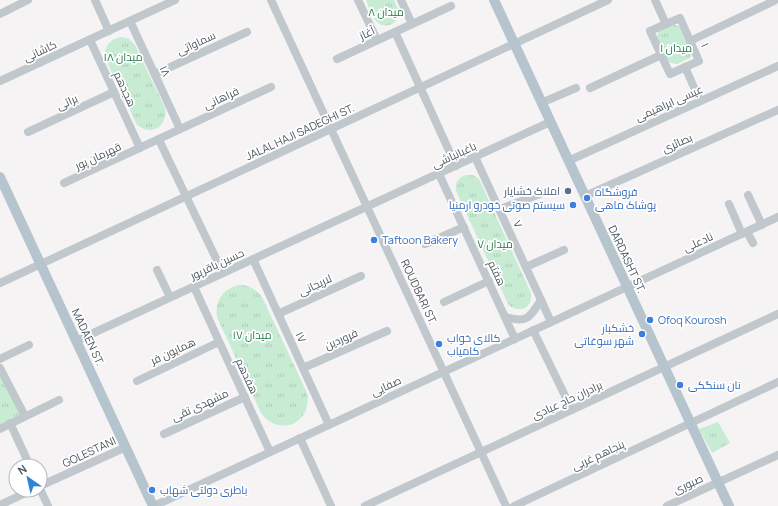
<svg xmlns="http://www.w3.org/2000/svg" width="778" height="506" font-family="Manrope,Cairo,sans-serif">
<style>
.grass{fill:url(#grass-tufts)}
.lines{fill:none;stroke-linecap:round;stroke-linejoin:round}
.minor{stroke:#c0c8cd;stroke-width:8}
.major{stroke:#b6c4ce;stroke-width:10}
.service-dot{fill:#5c6f8a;stroke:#fff;stroke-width:1.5}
.shop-dot{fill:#3f7fe0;stroke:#fff;stroke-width:1.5}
.labels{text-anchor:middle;stroke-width:3.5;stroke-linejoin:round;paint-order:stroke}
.park-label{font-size:11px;fill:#227b48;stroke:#fff}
.street-label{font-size:11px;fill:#4c575f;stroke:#fff}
.service-label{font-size:11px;fill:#4e5e75;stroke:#fff;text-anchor:end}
.shop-label{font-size:11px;fill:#366cbe;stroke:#fff;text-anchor:start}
</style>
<defs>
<pattern id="grass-tufts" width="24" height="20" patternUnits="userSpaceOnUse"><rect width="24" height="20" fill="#c7ecd3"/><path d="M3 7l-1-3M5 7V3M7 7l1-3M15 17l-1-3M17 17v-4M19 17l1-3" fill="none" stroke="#adccb8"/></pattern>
</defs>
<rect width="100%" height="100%" fill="#f5f3f3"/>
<g class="grass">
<path d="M366 0H394C396 5 399 9 398 15 397 25 384 29 377 22 372 17 369 7 366 0Z"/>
<path d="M673 24 680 27 692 51 690 58 677 64 668 62 657 37 659 30Z"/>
<path d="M122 37 129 39 135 45 165 108C168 126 152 137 137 125L105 58C104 47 110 38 122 37Z"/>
<path d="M466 175H473L479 179 531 293C533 308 519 315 508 304L456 191C455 183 458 177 466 175Z"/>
<path d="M239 285C249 285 256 289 262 297L307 393C313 423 279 438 261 413L217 317C214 301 223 289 239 285Z"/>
<path d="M0 372 22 416 0 426Z"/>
<path d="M718 422 730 443 712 453 699 429Z"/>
</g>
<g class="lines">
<g class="minor">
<path d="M95 0 109 31"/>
<path d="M271 0 506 506"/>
<path d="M358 0 377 40"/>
<path d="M401 0 412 24"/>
<path d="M655 0 666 24"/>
<path d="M0 14 28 0"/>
<path d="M680 18 699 61 670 74 650 31Z"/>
<path d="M130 21 180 129"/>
<path d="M395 32 456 166"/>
<path d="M90 40 140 148"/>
<path d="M690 41 774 1"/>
<path d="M337 59 451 6"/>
<path d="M685 67 700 101"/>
<path d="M155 74 247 32"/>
<path d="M0 81 175 0"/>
<path d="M590 88 661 55"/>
<path d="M541 103 576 88"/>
<path d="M28 132 114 92"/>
<path d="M159 140 223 273"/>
<path d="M475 157 541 300C530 317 527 324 506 317"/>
<path d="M568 161 778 66"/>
<path d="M439 174 515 339"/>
<path d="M64 183 271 87"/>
<path d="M748 195 762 225"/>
<path d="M585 196 778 110"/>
<path d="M729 204 742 234"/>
<path d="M500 209 540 194"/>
<path d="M747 232 753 243"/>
<path d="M425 244 464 227"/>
<path d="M253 259 329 425"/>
<path d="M526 267 564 250"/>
<path d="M157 270 170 297"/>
<path d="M0 283 608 0"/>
<path d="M194 287 270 452"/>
<path d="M541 300 551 322"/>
<path d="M444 302 489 281"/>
<path d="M278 314 361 276"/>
<path d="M533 330 572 410"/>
<path d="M76 341 550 122"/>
<path d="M0 359 29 345"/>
<path d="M0 368 25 416"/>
<path d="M303 368 387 331"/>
<path d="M137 381 219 342"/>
<path d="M10 423 30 466"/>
<path d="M0 429 59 400"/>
<path d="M164 434 245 397"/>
<path d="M300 438 331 506"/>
<path d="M40 486 126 447"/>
<path d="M40 489 48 506"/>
<path d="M0 505 32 490"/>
<path d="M154 506 778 217"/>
<path d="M365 506 778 314"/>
<path d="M514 506 778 382"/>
<path d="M667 506 778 455"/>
</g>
<g class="major">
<path d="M494 0 729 506"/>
<path d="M0 177 153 506"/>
</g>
</g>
<circle class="service-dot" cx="568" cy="191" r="4"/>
<g class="shop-dot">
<circle cx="587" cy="198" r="4"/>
<circle cx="573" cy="205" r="4"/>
<circle cx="374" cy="240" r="4"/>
<circle cx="650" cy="320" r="4"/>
<circle cx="642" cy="334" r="4"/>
<circle cx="439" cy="344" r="4"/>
<circle cx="680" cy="385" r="4"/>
<circle cx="152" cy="490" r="4"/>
</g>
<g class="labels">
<g class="park-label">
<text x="386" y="16">میدان ۸</text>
<text x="676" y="52">میدان ۱</text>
<text x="123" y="61">میدان ۱۸</text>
<text x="495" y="248">میدان ۷</text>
<text x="252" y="339">میدان ۱۷</text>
</g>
<g class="street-label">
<text transform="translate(367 33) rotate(-25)" y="4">آغاز</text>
<text transform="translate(196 43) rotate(-25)" y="4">سماواتی</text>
<text transform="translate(705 45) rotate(66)" y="4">۱</text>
<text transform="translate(40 51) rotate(-25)" y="4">کاشانی</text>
<text transform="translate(165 71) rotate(65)" y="4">۱۸</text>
<text transform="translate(125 89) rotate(65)" y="4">هجدهم</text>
<text transform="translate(221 98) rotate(-25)" y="4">فراهانی</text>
<text transform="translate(67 102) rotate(-25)" y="4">براتی</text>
<text transform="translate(669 103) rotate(-24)" y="4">عیسی ابراهیمی</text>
<text transform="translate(300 132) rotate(-25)" y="4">JALAL HAJI SADEGHI ST.</text>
<text transform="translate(677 143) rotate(-24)" y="4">بصائری</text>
<text transform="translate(454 155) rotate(-25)" y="4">باغبانباشی</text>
<text transform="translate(98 156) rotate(-25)" y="4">قهرمان پور</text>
<text transform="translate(518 224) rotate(65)" y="4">۷</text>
<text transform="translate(698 242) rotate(-25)" y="4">نادعلی</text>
<text transform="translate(627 259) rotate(65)" y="4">DARDASHT ST.</text>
<text transform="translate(217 264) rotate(-25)" y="4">حسین باقرپور</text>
<text transform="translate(497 273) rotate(65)" y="4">هفتم</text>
<text transform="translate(315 285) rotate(-25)" y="4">لاریجانی</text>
<text transform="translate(419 292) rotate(65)" y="4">ROUDBARI ST.</text>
<text transform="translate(88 337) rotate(65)" y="4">MADAEN ST.</text>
<text transform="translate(301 337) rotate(65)" y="4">۱۷</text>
<text transform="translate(341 339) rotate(-24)" y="4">فروردین</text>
<text transform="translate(173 351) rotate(-25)" y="4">همایون فر</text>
<text transform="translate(247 376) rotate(65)" y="4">هفدهم</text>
<text transform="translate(386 386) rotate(-25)" y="4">صفایی</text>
<text transform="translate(567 400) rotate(-25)" y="4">برادران حاج عبادی</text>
<text transform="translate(200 405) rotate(-25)" y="4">مشهدی تقی</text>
<text transform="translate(89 452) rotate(-25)" y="4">GOLESTANI</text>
<text transform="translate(598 455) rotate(-25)" y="4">پنجاهم غربی</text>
<text transform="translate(688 484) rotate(-25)" y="4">صبوری</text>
</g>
<g class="service-label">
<text x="560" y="195">املاک خشایار</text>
</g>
<g class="shop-label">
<text x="595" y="196">فروشگاه<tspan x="595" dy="13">پوشاک ماهی</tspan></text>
<text x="565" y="209" text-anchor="end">سیستم صوتی خودرو ارمنیا</text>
<text x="382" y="244">Taftoon Bakery</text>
<text x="658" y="324">Ofoq Kourosh</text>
<text x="634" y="332" text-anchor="end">خشکبار<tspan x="634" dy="13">شهر سوغاتی</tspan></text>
<text x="447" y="342">کالای خواب<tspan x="447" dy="13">کامیاب</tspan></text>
<text x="688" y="389">نان سنگکی</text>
<text x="160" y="494">باطری دولتی شهاب</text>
</g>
</g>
<g transform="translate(28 478) rotate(326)"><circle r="19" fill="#ffffff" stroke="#b7bcbf"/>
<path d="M0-3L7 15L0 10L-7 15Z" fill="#2e83d4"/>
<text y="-6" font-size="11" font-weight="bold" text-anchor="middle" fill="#4c575f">N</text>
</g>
</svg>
